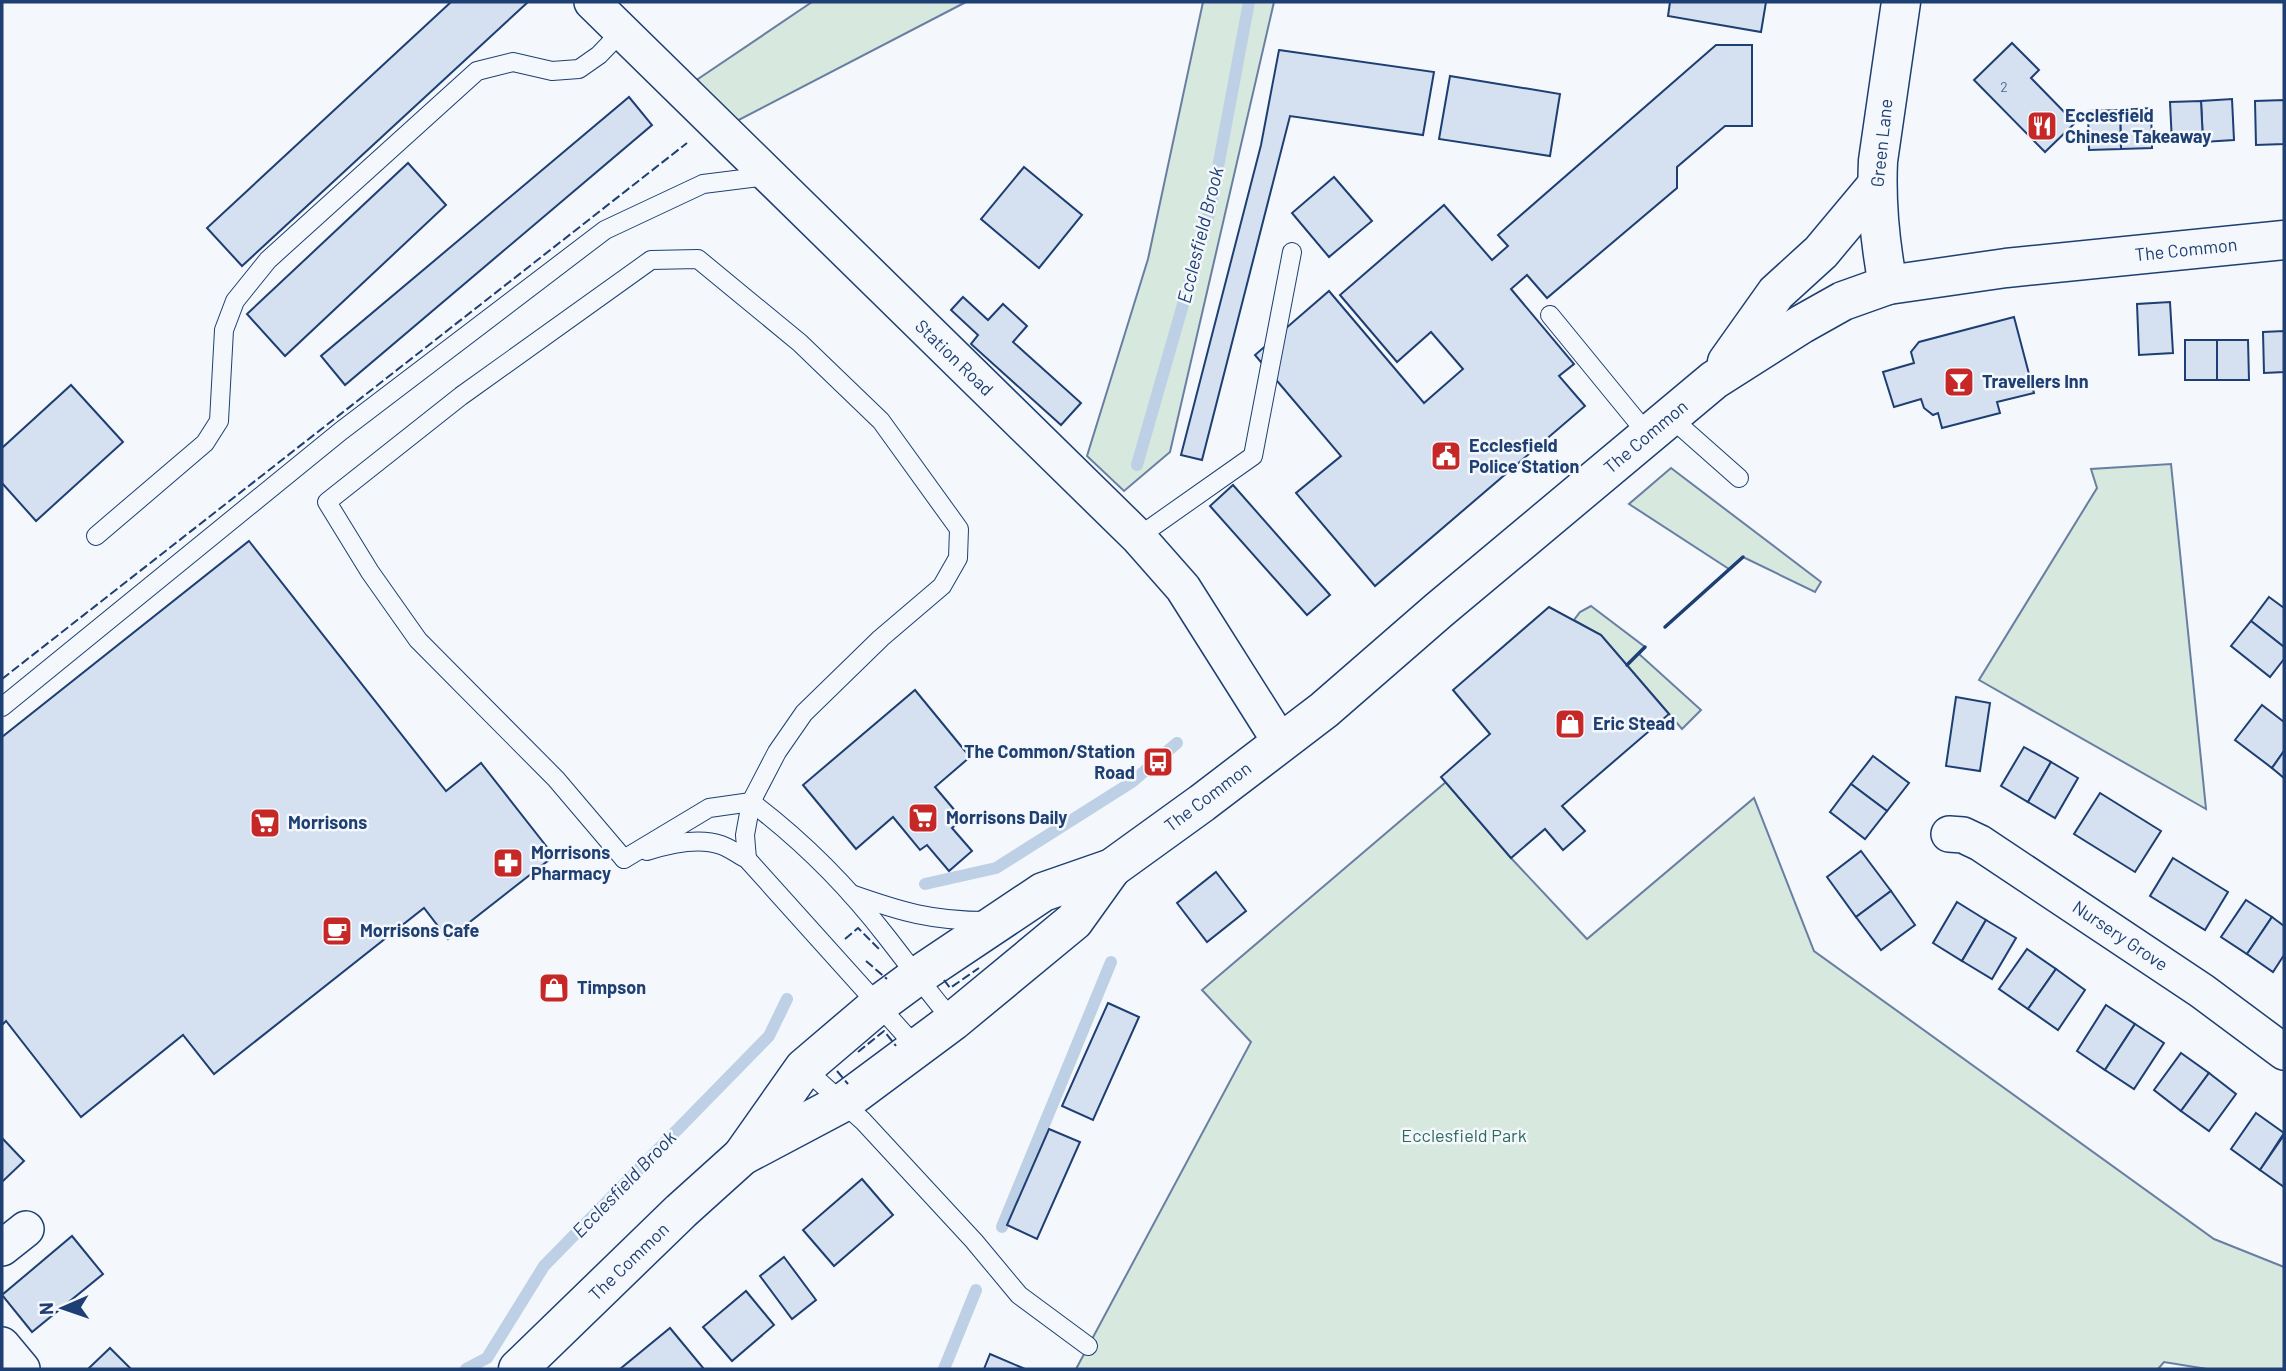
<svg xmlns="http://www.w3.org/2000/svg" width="2286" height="1371" font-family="Barlow,sans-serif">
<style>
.green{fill:#d7e8df;stroke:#687fa3;stroke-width:2}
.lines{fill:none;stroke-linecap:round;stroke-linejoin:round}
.stream{stroke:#bed0e5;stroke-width:12}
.building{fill:#d5e0f0;stroke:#1d3f73;stroke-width:2}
.lane-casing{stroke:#1d3f73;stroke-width:20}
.street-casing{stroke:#1d3f73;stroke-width:38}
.secondary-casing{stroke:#1d3f73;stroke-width:41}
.primary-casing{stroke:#1d3f73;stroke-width:41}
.lane{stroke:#f4f7fb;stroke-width:18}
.street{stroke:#f4f7fb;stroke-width:35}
.secondary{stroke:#f4f7fb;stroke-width:38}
.primary{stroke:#f4f7fb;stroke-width:38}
.fence{stroke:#1d3f73;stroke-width:2;stroke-dasharray:9 3.5;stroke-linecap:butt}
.wall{stroke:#1d3f73;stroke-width:3.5}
.labels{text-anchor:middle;stroke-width:5;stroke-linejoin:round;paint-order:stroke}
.number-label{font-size:14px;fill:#4b6792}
.poi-label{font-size:18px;font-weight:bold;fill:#1d3f73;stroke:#f4f7fb;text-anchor:start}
.street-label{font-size:18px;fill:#1d3f73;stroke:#f4f7fb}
.park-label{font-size:18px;fill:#2c6c60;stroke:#f4f7fb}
.water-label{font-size:19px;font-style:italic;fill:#1d3f73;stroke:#f4f7fb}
</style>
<rect width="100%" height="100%" fill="#f4f7fb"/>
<g class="green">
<path d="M812 2H966L729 125 699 97 698 79Z"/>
<path d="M1203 2H1274L1170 452 1124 491 1087 456 1148 259Z"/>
<path d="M2171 464 2206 809 1979 680 2097 488 2091 469Z"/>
<path d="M1671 468 1821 582 1815 592 1743 557 1729 569 1629 504Z"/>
<path d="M1591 606 1645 647 1639 654 1701 710 1682 729 1601 635 1574 620 1580 612Z"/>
<path d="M1446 782 1511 858 1587 939 1754 798 1814 951 2214 1239 2284 1267V1369H2207L2164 1362 2158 1369H1076L1251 1042 1202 990Z"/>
</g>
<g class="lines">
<g class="stream">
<path d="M1137 465 1210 210 1249 2"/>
<path d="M925 884 996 868 1132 782 1177 743"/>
<path d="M1002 1227 1111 962"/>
<path d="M466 1369 487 1358 544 1266 769 1036 787 999"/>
<path d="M944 1369 976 1290"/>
</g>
</g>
<g class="building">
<path d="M451 2H528L242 266 207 228Z"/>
<path d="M1670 2H1766L1761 32 1668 16Z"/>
<path d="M2012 43 2039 70 2031 78 2075 123 2045 152 1974 80Z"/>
<path d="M1716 45H1752V126H1725L1677 167V188L1547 298 1527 275 1511 289 1574 364 1559 376 1585 406 1375 586 1296 493 1341 456 1255 355 1329 291 1424 403 1463 369 1431 332 1397 362 1340 295 1444 205 1492 260 1508 246 1498 235Z"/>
<path d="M1279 50 1434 72 1423 135 1290 116 1202 460 1181 455 1261 145Z"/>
<path d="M1450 76 1560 94 1550 156 1439 139Z"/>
<path d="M629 97 652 125 345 385 321 356Z"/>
<path d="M2232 99 2234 140 2203 142 2201 101Z"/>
<path d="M2284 100V144L2256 145 2255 101Z"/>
<path d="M2201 101 2203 142 2172 143 2170 102Z"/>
<path d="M2151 108 2152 148 2121 149 2120 110Z"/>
<path d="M2120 110 2121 149 2089 150 2088 111Z"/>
<path d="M408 163 446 205 285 356 247 314Z"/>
<path d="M1024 167 1082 215 1039 268 981 219Z"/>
<path d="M1334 177 1372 221 1329 257 1292 213Z"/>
<path d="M963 297 988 320 1003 304 1027 326 1013 342 1081 403 1061 425 971 344 978 335 951 310Z"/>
<path d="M2170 302 2173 353 2139 355 2137 304Z"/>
<path d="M2014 317 2034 393 1997 402 2000 413 1942 428 1938 413 1933 415 1924 408 1921 399 1894 407 1883 372 1914 363 1911 352 1919 342Z"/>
<path d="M2284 331V372L2264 373 2263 332Z"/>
<rect x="2185" y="340" width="32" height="40"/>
<path d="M2217 340H2248L2249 380H2217Z"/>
<path d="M71 385 123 442 36 521 2 483V448Z"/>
<path d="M1233 485 1330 595 1307 615 1210 506Z"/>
<path d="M249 541 446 791 481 763 554 856 448 939 424 908 214 1074 183 1035 81 1117 6 1021 2 1025V737Z"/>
<path d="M2269 597 2284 608V647L2251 621Z"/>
<path d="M1549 607 1601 635 1669 714 1562 806 1585 831 1563 850 1545 829 1511 858 1441 777 1490 734 1453 690Z"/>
<path d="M2251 621 2284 647V659L2270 677 2231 646Z"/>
<path d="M915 690 970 757 935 787 962 819 952 828 972 851 949 871 927 845 920 850 893 817 856 849 803 785Z"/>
<path d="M1956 697 1990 703 1980 771 1946 766Z"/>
<path d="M2262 705 2284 722V751L2272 768 2235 740Z"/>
<path d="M2024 747 2051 762 2028 802 2001 786Z"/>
<path d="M2284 751V778L2272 768Z"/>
<path d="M1873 756 1909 783 1887 811 1851 784Z"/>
<path d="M2051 762 2078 778 2055 818 2028 802Z"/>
<path d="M1851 784 1887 811 1865 839 1830 812Z"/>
<path d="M2100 793 2161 831 2135 872 2074 834Z"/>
<path d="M1861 851 1891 891 1856 917 1827 877Z"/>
<path d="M2173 858 2228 892 2205 930 2150 896Z"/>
<path d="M1216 872 1246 911 1207 942 1177 903Z"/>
<path d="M1891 891 1915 925 1881 950 1856 917Z"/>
<path d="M2246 900 2272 917 2247 954 2221 937Z"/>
<path d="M1957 902 1986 920 1962 961 1933 943Z"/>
<path d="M2272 917 2284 926V955L2273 972 2247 954Z"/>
<path d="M1986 920 2016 938 1992 979 1962 961Z"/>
<path d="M2027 949 2056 969 2028 1009 1999 989Z"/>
<path d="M2056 969 2085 990 2058 1030 2028 1009Z"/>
<path d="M1108 1003 1139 1017 1093 1120 1062 1106Z"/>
<path d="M2106 1005 2135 1024 2105 1070 2077 1051Z"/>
<path d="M2135 1024 2164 1043 2134 1089 2105 1070Z"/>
<path d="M2181 1053 2209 1073 2181 1111 2154 1090Z"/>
<path d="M2209 1073 2236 1094 2209 1131 2181 1111Z"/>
<path d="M2256 1113 2284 1133 2260 1170 2231 1149Z"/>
<path d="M1049 1129 1080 1142 1037 1239 1007 1225Z"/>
<path d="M2284 1135V1187L2260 1170Z"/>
<path d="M2 1138 24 1161 2 1182Z"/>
<path d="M862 1179 893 1215 834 1266 803 1230Z"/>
<path d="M72 1236 103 1274 32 1332 2 1295Z"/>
<path d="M784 1257 816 1300 792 1319 760 1276Z"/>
<path d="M746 1291 774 1325 732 1361 703 1327Z"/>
<path d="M670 1328 704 1369H620Z"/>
<path d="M110 1348 131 1369H88Z"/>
<path d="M990 1354 1025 1369H984Z"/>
</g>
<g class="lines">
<g class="lane-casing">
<g id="lane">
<path d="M1550 315 1649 436"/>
<path d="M1670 417 1739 478"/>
<path d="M96 536 205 443 219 421 224 330 235 301 268 260 477 71 513 62 552 71 579 69 599 55 622 31"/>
<path d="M1138 537 1253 456 1292 252"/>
<path d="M2 707 341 431 605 230 703 184 767 176"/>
<path d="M647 851C669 844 698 837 721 845 730 848 739 855 747 859L917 1048"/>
<path d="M624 859 556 779 418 640 370 572 327 502 461 396 651 260 698 259 800 343 881 421 959 529 958 558 942 586 881 638 804 713 777 752 751 802 745 835 747 859"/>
<path d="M624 859 709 808 751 802C800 839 848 887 886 936 908 964 929 993 953 1021"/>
<path d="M851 894C902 912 932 921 987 921"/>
<path d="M804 1068 863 1121 974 1241 1019 1295 1088 1346"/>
</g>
</g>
<g class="street-casing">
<g id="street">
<path d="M592 2 1138 537 1183 588 1281 743"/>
<path d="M1949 834 1963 835 1980 843 2202 991 2284 1052"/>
<path d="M2 1248 26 1229"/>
<path d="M2 1345 22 1369"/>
</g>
</g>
<g class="secondary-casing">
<path id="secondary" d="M1888 285C1880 243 1876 203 1878 161L1901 2"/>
</g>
<g class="primary-casing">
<g id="primary">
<path d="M1727 362 1776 293 1821 252 1877 185"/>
<path d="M742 1156 804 1068 878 1005 916 977 1043 892 1112 868 1202 803 1324 710 1439 610 1714 380 1802 324 1843 301 1888 285 2006 268 2284 240"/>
<path d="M518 1369 681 1211 742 1156 844 1102 953 1021 1074 921 1112 868"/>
</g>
</g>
<use href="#lane" class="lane"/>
<use href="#street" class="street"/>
<use href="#secondary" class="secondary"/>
<use href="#primary" class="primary"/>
<g class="fence">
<path d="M2 679 687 143"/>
<path d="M845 939 858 928 879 949"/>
<path d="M866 961 887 979"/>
<path d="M944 980 950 988 979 968"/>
<path d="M858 1052 884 1031 896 1046"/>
<path d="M837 1071 848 1084"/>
</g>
<g class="wall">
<path d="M1665 627 1743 557"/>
<path d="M1627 665 1645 647"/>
</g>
</g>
<defs>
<g id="restaurant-square" transform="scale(1.575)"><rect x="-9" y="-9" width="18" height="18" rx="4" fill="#c62828" stroke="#f4f7fb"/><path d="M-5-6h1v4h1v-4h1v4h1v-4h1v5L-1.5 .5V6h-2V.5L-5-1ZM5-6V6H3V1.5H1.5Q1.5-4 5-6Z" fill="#fff"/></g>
<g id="bar-square" transform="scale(1.575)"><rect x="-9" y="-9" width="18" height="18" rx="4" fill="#c62828" stroke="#f4f7fb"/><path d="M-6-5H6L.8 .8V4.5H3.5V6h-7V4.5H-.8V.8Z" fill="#fff"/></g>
<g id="civic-square" transform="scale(1.575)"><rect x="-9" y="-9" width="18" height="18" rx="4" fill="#c62828" stroke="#f4f7fb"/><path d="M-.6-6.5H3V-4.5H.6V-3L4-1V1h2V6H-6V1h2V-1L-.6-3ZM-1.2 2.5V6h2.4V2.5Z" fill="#fff"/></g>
<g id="shop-square" transform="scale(1.575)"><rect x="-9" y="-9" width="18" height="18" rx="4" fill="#c62828" stroke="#f4f7fb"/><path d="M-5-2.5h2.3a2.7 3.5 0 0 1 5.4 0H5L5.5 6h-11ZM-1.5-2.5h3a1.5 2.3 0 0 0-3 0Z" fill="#fff"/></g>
<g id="bus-square" transform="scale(1.575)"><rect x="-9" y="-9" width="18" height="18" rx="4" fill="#c62828" stroke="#f4f7fb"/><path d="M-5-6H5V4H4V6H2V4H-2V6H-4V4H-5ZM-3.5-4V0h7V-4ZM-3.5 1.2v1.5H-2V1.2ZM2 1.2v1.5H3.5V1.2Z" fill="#fff"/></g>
<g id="supermarket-square" transform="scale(1.575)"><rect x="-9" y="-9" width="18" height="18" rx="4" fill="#c62828" stroke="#f4f7fb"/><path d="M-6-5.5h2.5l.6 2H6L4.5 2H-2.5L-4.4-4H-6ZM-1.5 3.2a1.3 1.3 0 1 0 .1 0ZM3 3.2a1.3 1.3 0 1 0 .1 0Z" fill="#fff"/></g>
<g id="pharmacy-square" transform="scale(1.575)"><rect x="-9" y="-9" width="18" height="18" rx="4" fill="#c62828" stroke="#f4f7fb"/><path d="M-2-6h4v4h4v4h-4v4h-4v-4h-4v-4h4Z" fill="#fff"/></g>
<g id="cafe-square" transform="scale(1.575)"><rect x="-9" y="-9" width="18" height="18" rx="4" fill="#c62828" stroke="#f4f7fb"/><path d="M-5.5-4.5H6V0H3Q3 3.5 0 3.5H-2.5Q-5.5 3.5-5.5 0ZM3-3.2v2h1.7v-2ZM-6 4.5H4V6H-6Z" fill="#fff"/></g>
</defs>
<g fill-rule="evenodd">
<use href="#restaurant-square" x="2042" y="126"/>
<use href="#bar-square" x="1959" y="382"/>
<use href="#civic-square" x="1446" y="456"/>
<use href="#shop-square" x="1570" y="724"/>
<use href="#bus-square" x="1158" y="762"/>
<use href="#supermarket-square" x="923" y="818"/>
<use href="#supermarket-square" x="265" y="823"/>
<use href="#pharmacy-square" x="508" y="863"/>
<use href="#cafe-square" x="337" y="931"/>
<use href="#shop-square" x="554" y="988"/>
</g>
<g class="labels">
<g class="number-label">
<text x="2004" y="92">2</text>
</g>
<g class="poi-label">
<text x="2065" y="122">Ecclesfield<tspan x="2065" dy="21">Chinese Takeaway</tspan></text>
<text x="1982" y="388">Travellers Inn</text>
<text x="1469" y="452">Ecclesfield<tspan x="1469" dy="21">Police Station</tspan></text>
<text x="1593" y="730">Eric Stead</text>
<text x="1135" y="758" text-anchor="end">The Common/Station<tspan x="1135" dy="21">Road</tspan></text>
<text x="946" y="824">Morrisons Daily</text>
<text x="288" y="829">Morrisons</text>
<text x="531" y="859">Morrisons<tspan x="531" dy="21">Pharmacy</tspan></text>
<text x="360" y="937">Morrisons Cafe</text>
<text x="577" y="994">Timpson</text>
</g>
<g class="street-label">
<text transform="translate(1882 143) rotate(-84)" y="6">Green Lane</text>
<text transform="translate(2186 250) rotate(-6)" y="6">The Common</text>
<text transform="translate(954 358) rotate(44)" y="6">Station Road</text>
<text transform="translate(1646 437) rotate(-40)" y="6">The Common</text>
<text transform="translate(1208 797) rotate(-37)" y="6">The Common</text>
<text transform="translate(2120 936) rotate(34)" y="6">Nursery Grove</text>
<text transform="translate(629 1262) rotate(-44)" y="6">The Common</text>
</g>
<g class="park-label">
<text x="1464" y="1142">Ecclesfield Park</text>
</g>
<g class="water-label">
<text transform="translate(1200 235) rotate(-76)" y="7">Ecclesfield Brook</text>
<text transform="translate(624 1184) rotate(-46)" y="7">Ecclesfield Brook</text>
</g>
</g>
<rect width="2286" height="1371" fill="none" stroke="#1d3f73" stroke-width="7"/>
<g transform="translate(63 1308) rotate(268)" stroke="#f4f7fb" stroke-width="5" paint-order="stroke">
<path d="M0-5L12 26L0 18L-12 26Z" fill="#1d3f73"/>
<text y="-10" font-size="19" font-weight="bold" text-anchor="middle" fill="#1d3f73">N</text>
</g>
</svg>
